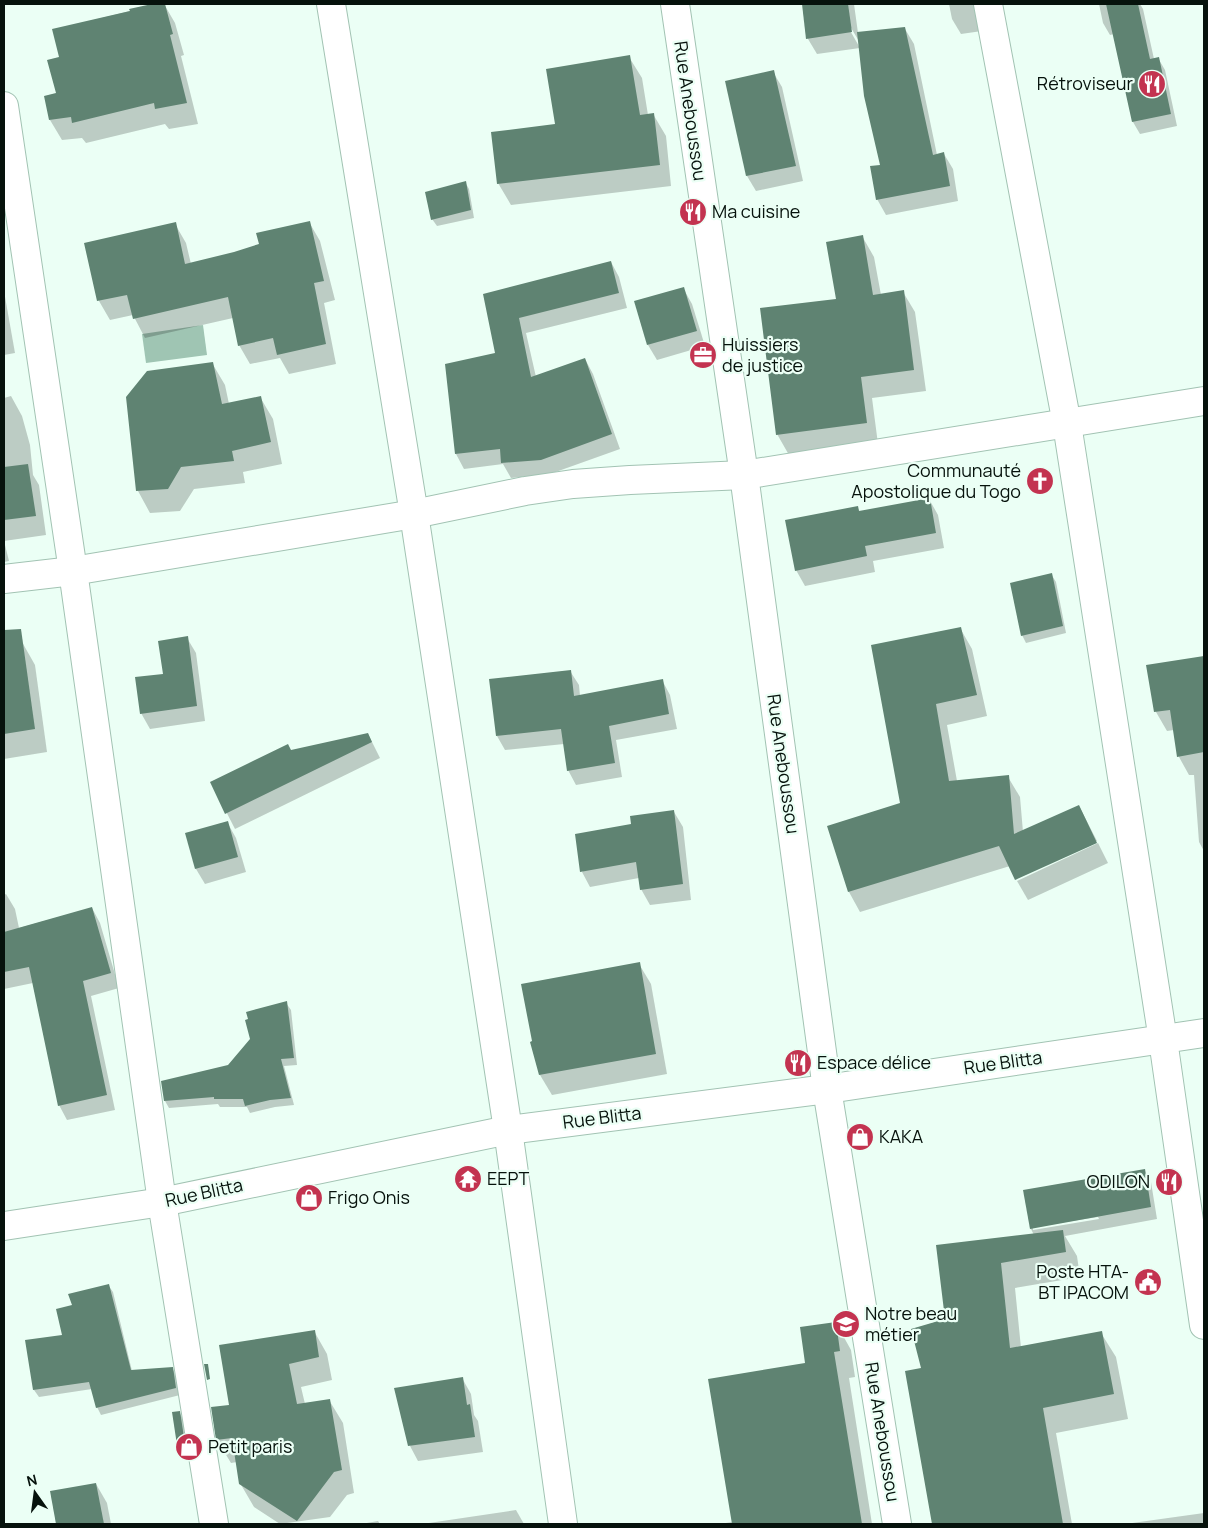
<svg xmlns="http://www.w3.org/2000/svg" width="1208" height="1528" font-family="Manrope,sans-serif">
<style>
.water{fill:#9fc5b3}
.shadow{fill:#0003;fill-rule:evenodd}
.building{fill:#5f8372}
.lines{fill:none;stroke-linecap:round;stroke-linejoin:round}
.minor-casing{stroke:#a2c3b3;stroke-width:30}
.minor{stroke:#fff;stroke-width:28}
.labels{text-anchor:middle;stroke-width:4.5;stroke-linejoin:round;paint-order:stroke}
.poi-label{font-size:18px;fill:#06120c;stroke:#ebfff5;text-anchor:start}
.street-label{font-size:18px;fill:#06120c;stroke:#ebfff5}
</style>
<rect width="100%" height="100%" fill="#ebfff5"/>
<path class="water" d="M203 325 207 355 146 363 142 334Z"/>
<g class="shadow">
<path d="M158 4H164L175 23 184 55 181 56 198 124 169 129 165 124 86 143 82 138 62 140 50 120 58 94 61 58 54 30Z"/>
<path d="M803 4H854L858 33 905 29 914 44 937 155 944 154 953 169 958 201 886 215 877 199 881 166 860 43 850 26 848 27 860 48 817 54 808 39Z"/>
<path d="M949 4H982V31L961 34 952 19Z"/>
<path d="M1099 4H1140L1143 9 1154 59 1158 58 1165 70 1177 126 1140 134 1133 122 1114 34 1110 35 1103 23Z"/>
<path d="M629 57 642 78 648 115 653 114 666 136 671 186 511 205 498 183Z"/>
<path d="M773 72 782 87 803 181 756 191 747 176 726 82Z"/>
<path d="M465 182 469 189 474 218 437 226 432 219Z"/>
<path d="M309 222 320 241 335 300 324 303 336 364 289 374 280 358 250 364 239 345 233 318 145 338 133 315 110 320 99 301 86 244 175 224 186 243 191 264 235 253 260 244Z"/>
<path d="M862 236 874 257 881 295 903 292 915 312 926 391 872 398 878 444 789 455 777 434 838 300Z"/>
<path d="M611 262 619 277 627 308 526 333 536 377 585 359 593 374 620 449 550 474 511 478 503 464 464 469 456 454 446 365 497 354 484 295Z"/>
<path d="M683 288 692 304 705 346 657 360 648 345Z"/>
<path d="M4 291 15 353 4 355Z"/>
<path d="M212 363 225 385 229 404 260 397 273 419 282 464 243 472 245 483 194 489 180 511 150 513 138 491Z"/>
<path d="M11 396 22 416 30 445 33 475 39 485 46 535 4 541 9 561 4 562V398Z"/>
<path d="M929 499 938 515 944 548 873 561 875 572 805 586 796 570 857 507 860 512Z"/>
<path d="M1051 574 1056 582 1066 633 1026 643 1022 635Z"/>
<path d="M960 628 972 649 987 716 947 725 957 781 1008 777 1020 797 1023 832 1079 806 1097 841 1016 879 1010 866 860 912 849 892 828 827 901 804Z"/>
<path d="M187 638 196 653 205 721 150 729 141 713Z"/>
<path d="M22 642 35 665 47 752 4 759V645Z"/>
<path d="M1204 657V851L1199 842 1194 775H1189L1179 757 1174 730 1167 731 1156 712 1148 666Z"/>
<path d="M570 671 579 685 580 696 662 680 670 695 677 729 616 740 622 777 576 785 568 770 564 744 505 750 497 736Z"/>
<path d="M368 734 380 758 235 829 211 782 290 751Z"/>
<path d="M674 812 683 827 691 900 650 905 641 889 639 878 590 887 582 872 633 825Z"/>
<path d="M227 822 236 838 246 872 205 884 196 869 186 834Z"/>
<path d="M1098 843 1108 863 1028 900 1017 881Z"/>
<path d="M6 894 15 909 19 928 92 908 100 923 119 988 91 996 115 1110 67 1120 59 1105 33 983 4 989V895Z"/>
<path d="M639 964 651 984 667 1074 552 1095 540 1075 532 1043Z"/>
<path d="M286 1003 291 1010 297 1065 284 1066 294 1105 275 1107 250 1113 247 1107H220L218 1104 169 1108 165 1101 229 1066Z"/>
<path d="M1144 1171 1151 1182 1157 1219 1065 1236 1077 1256 1080 1277 1015 1288 1021 1348 1101 1333 1116 1357 1128 1419 1056 1433 1072 1524H933L906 1372 923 1369 912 1329 946 1320 937 1246 1034 1235 1031 1229 1024 1191ZM1098 1217 1099 1219 1033 1230V1227Z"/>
<path d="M108 1285 113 1292 132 1371 172 1368 176 1376 180 1395 101 1415 97 1407 92 1389 39 1397 34 1390 64 1336Z"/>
<path d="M836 1323 851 1350 855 1377 849 1378 872 1524H718L733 1522 807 1364Z"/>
<path d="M314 1331 327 1354 332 1380 301 1387 305 1404 329 1400 343 1423 354 1493 347 1495 330 1517 280 1524 254 1507 240 1483 237 1462 231 1463 217 1440 230 1406Z"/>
<path d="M462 1378 471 1394 474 1415 478 1421 483 1452 418 1461 410 1446Z"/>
<path d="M179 1412 183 1419 187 1442 179 1443V1446L188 1445 189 1451 182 1452 178 1444Z"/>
<path d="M96 1484 107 1503 111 1524H57L51 1492Z"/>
<path d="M516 1510 524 1524H422Z"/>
<path d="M1204 1513V1524H1125Z"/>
<path d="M378 1521 380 1524H361Z"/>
</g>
<g class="building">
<path d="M152 4H165L173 34 170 35 187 103 155 109 154 103 72 123 71 117 49 120 44 96 56 93 47 60 59 57 52 29 130 11 129 9Z"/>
<path d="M802 4H848L852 32 806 39Z"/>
<path d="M1106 4H1138L1150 59 1159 57 1171 114 1132 122Z"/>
<path d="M905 27 933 155 944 152 950 186 876 200 870 166 880 165 864 96 857 32Z"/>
<path d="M630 55 640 115 654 113 660 165 497 184 491 132 555 124 546 69Z"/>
<path d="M774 70 796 166 746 176 725 81Z"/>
<path d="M466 181 471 210 431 220 425 192Z"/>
<path d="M310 221 324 281 314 283 326 344 277 355 273 338 238 346 228 297 133 319 127 295 97 301 84 243 176 222 185 264 234 252 259 244 256 233Z"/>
<path d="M863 235 873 295 904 290 914 370 861 377 867 423 776 435 760 308 836 299 826 242Z"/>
<path d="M611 261 619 293 519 318 531 377 585 358 612 434 541 460 501 463 500 449 455 454 445 364 495 353 483 294Z"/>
<path d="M684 287 697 331 647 345 634 301Z"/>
<path d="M213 362 222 404 261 396 271 442 232 451 234 461 181 467 168 489 136 491 126 397 147 371Z"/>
<path d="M28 464 36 516 4 520V467Z"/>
<path d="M930 498 936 533 865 546 867 556 795 571 785 520 858 506 859 511Z"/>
<path d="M1052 573 1063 626 1021 636 1010 583Z"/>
<path d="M961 627 977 695 936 704 949 781 1009 775 1014 834 1079 805 1097 843 1015 880 999 846 848 892 827 826 900 803 871 645Z"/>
<path d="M21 629 35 729 4 734V630Z"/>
<path d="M188 636 197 706 140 714 135 677 163 674 158 641Z"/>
<path d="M1204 656V752L1177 757 1170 710 1154 712 1146 665Z"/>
<path d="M571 670 574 696 663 679 669 714 609 726 615 763 567 771 561 729 496 736 489 679Z"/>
<path d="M368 733 372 742 225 814 210 782 288 744 291 750Z"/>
<path d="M674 810 683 884 640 890 636 862 580 872 575 834 631 824 630 816Z"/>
<path d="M228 821 238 857 195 869 185 833Z"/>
<path d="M92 907 111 973 83 981 107 1095 58 1106 29 967 4 972V932Z"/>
<path d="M640 962 656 1054 539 1075 530 1042 532 1041 521 984Z"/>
<path d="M287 1001 294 1058 281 1059 291 1098 270 1100 245 1106 243 1099H214V1097L164 1101 161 1081 228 1065 250 1039 245 1020 248 1019 246 1012Z"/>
<path d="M1145 1169 1151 1207 1030 1229 1023 1190Z"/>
<path d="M1063 1230 1066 1252 1001 1263 1010 1348 1102 1331 1114 1394 1043 1408 1063 1524H932L905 1371 921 1368 911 1329 945 1319 936 1245Z"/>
<path d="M109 1284 131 1370 173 1367 176 1388 96 1408 89 1382 33 1390 25 1340 62 1335 56 1309 72 1305 68 1294Z"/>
<path d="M836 1322 840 1351 834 1352 862 1524H732L708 1379 805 1363 800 1327Z"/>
<path d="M315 1330 319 1357 289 1364 297 1404 330 1399 342 1470 334 1472 297 1521 239 1484 232 1438 216 1440 211 1407 229 1405 219 1345Z"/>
<path d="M204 1364H208L210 1379 207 1380Z"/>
<path d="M463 1377 467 1405 470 1404 475 1437 408 1446 394 1388Z"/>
<path d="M180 1411 185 1444 177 1445 172 1412Z"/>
<path d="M96 1483 104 1524H56L50 1491Z"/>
</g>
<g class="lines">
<g class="minor-casing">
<g id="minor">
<path d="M331 4 414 514 508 1130 563 1524"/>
<path d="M675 4 744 475 827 1089 897 1524"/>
<path d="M988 4 1067 424 1163 1040 1204 1325"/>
<path d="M4 106 73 571 162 1202 214 1524"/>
<path d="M4 579 73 571 414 514 525 491 573 484 630 480 744 475 1204 401"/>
<path d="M4 1226 162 1202 508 1130 827 1089 1204 1033"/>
</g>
</g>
<use href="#minor" class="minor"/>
</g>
<defs>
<g id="restaurant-disc" transform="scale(1.4375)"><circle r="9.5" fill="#c33350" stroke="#ebfff5"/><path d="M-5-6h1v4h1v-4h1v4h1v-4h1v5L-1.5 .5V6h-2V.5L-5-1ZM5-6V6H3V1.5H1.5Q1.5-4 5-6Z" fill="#fff"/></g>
<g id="office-disc" transform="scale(1.4375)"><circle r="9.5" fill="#c33350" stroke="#ebfff5"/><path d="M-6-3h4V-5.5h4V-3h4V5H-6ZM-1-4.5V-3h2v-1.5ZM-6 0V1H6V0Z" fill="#fff"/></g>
<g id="church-disc" transform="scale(1.4375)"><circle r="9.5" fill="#c33350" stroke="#ebfff5"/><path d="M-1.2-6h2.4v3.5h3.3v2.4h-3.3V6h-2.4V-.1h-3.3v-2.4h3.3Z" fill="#fff"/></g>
<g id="shop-disc" transform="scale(1.4375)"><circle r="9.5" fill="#c33350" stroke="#ebfff5"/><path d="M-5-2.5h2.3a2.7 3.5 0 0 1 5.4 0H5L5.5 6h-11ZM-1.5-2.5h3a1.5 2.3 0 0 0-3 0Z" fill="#fff"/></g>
<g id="temple-disc" transform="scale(1.4375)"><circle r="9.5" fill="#c33350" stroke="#ebfff5"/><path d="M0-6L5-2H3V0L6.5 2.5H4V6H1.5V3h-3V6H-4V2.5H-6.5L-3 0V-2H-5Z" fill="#fff"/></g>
<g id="civic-disc" transform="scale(1.4375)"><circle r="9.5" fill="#c33350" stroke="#ebfff5"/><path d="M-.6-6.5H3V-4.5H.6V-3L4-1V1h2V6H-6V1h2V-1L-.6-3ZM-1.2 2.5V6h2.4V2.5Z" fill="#fff"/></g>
<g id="school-disc" transform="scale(1.4375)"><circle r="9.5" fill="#c33350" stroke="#ebfff5"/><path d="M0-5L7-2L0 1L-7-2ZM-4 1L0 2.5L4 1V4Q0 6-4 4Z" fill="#fff"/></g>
</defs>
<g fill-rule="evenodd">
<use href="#restaurant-disc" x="1152" y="84"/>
<use href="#restaurant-disc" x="693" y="212"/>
<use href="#office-disc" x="703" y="355"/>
<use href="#church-disc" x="1040" y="481"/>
<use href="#restaurant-disc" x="798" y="1063"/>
<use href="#shop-disc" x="860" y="1137"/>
<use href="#temple-disc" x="468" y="1179"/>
<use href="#restaurant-disc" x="1169" y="1182"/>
<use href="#shop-disc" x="309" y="1198"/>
<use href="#civic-disc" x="1148" y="1282"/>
<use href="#school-disc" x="846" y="1324"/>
<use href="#shop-disc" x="189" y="1447"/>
</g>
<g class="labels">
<g class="poi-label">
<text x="1133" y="90" text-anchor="end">Rétroviseur</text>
<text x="712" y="218">Ma cuisine</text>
<text x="722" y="351">Huissiers<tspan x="722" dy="21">de justice</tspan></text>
<text x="1021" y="477" text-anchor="end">Communauté<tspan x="1021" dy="21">Apostolique du Togo</tspan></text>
<text x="817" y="1069">Espace délice</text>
<text x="879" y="1143">KAKA</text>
<text x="487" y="1185">EEPT</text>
<text x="1150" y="1188" text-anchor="end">ODILON</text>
<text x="328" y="1204">Frigo Onis</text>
<text x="1129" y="1278" text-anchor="end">Poste HTA-<tspan x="1129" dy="21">BT IPACOM</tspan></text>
<text x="865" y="1320">Notre beau<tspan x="865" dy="21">métier</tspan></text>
<text x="208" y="1453">Petit paris</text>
</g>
<g class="street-label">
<text transform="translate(690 111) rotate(82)" y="6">Rue Aneboussou</text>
<text transform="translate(783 764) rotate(82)" y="6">Rue Aneboussou</text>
<text transform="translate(1003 1063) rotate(-8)" y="6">Rue Blitta</text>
<text transform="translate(602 1118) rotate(-7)" y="6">Rue Blitta</text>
<text transform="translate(204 1193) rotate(-12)" y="6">Rue Blitta</text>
<text transform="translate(882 1432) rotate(81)" y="6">Rue Aneboussou</text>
</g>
</g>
<rect width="1208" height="1528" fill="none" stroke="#06120c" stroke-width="10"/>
<g transform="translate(35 1493) rotate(346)" stroke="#ebfff5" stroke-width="4" paint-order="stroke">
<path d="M0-4L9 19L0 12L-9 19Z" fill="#06120c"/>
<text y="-8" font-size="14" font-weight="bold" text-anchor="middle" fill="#06120c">N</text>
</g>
</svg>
